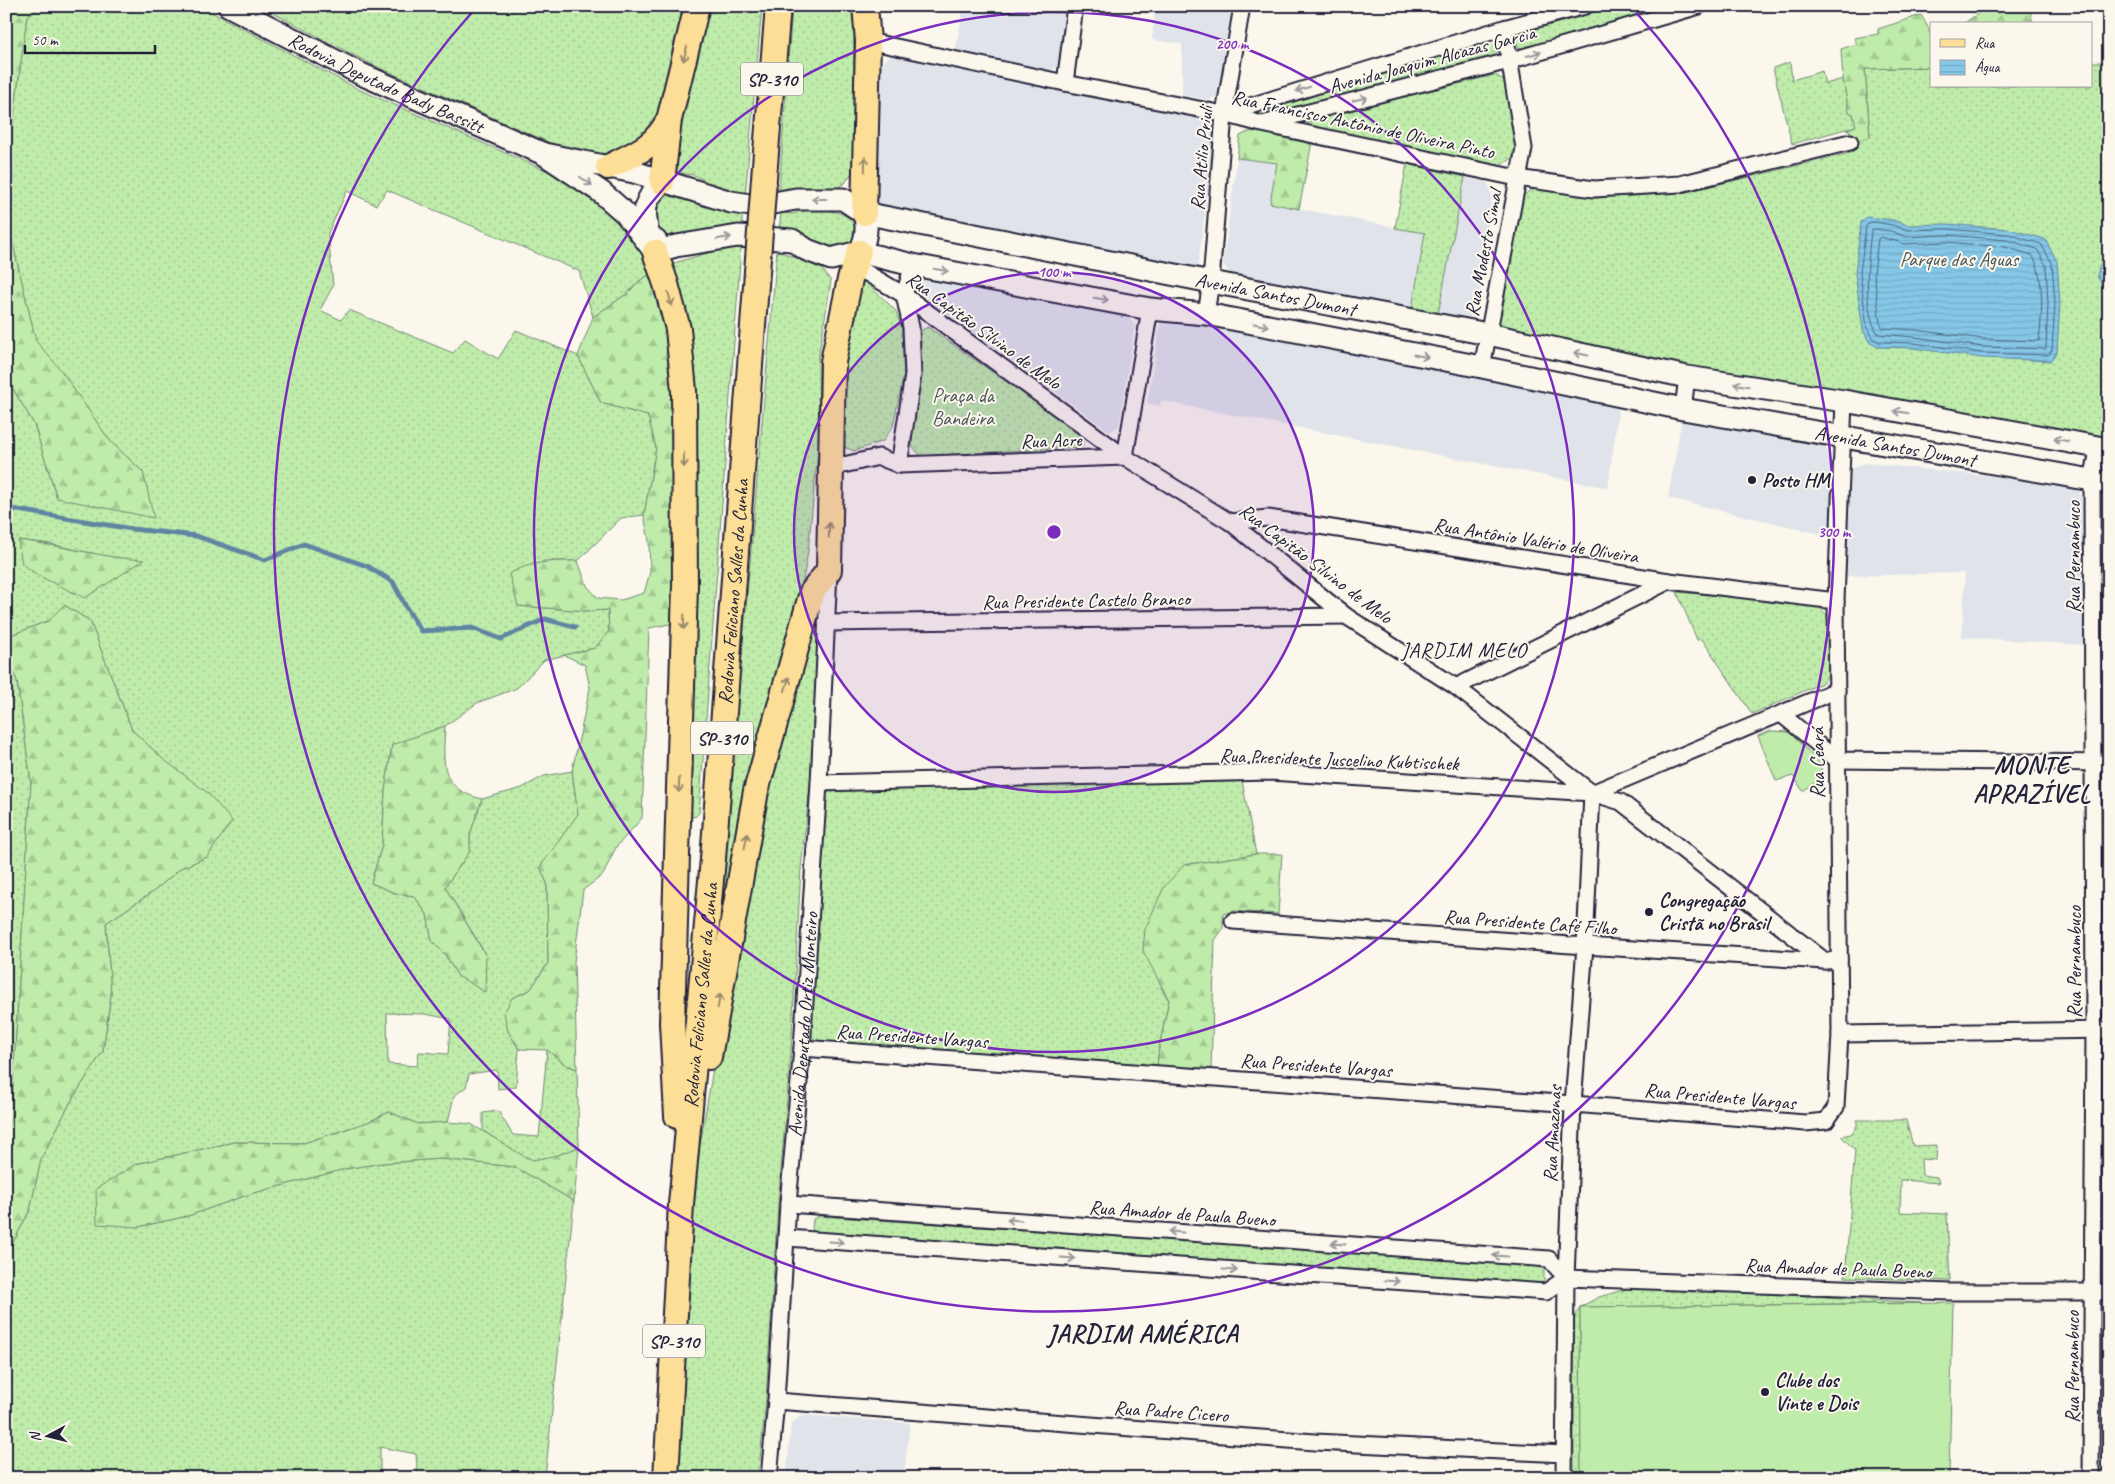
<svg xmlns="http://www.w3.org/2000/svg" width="2115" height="1484" font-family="Caveat,sans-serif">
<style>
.built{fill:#e0e4ea}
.grass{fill:url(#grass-dots);stroke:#708772;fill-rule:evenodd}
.forest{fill:url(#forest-firs);stroke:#708772}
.garden{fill:#bfecaa;stroke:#708772}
.water{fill:url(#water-rules);stroke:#5e85a2}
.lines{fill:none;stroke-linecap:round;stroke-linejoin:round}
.shore{stroke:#4a6480;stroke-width:1}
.stream{stroke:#5e85a2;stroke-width:5}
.street-casing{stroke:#22223b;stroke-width:19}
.secondary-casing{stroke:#22223b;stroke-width:25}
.primary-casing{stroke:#22223b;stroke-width:28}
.street{stroke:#fbf7ec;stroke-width:15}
.secondary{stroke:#fbf7ec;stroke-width:21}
.primary{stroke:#fdde96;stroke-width:24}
.primary-bridge-casing{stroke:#22223b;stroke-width:28;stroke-linecap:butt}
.primary-bridge{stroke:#fdde96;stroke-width:24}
.oneway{stroke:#9a896d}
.oneway2{stroke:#99979c}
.ring{fill:none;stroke:#7b2cbf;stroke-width:2.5}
.poi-dot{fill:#22223b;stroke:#fbf7ec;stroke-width:2}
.labels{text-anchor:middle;stroke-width:4;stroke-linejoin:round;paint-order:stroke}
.shield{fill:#fbf7ec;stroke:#636270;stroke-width:1}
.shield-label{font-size:19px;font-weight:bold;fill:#22223b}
.street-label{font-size:20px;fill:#22223b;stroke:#fbf7ec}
.park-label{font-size:20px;fill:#495457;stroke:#fbf7ec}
.poi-label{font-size:20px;font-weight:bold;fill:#22223b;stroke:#fbf7ec;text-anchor:start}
.neighbourhood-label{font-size:21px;letter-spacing:1px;fill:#22223b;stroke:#fbf7ec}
.district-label{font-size:25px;font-weight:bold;letter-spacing:1px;fill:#22223b;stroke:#fbf7ec}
.centre{fill:#7b2cbf;stroke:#fbf7ec;stroke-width:2.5}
.ring-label{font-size:15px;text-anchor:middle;font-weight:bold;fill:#7b2cbf;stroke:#fbf7ec;stroke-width:4;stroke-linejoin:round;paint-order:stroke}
</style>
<defs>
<pattern id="grass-dots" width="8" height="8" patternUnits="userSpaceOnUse" patternTransform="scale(1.25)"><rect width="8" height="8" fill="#bfecaa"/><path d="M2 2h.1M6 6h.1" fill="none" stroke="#a4ca93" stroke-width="1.8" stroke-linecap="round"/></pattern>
<pattern id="forest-firs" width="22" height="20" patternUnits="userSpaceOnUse" patternTransform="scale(1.25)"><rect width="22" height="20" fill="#bfecaa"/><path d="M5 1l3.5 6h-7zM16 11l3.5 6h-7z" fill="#a4ca93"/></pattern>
<pattern id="water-rules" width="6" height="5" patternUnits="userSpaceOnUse" patternTransform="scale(1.25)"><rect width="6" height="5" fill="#86c7e7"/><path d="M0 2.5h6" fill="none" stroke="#73abc7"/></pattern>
</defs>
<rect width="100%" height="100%" fill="#fbf7ec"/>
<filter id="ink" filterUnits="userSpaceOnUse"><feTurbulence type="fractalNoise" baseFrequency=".02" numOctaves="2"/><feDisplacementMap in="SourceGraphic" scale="10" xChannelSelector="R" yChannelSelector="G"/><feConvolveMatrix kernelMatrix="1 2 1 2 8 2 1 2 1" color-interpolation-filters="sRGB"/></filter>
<g filter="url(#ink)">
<g class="built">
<path d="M964 6H1069L1061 65 1048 72 955 52Z"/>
<path d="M1155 6H1183L1231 11 1218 96 1208 100 1182 95V44L1152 40Z"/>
<path d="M889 56 1208 118 1216 130 1198 265 1191 269 883 208 874 196 878 70Z"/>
<path d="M1237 158 1277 163 1271 203 1425 233 1412 309 1233 277 1223 264Z"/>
<path d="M1465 177 1487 182 1492 195 1477 313 1466 319 1438 314Z"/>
<path d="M925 276 1126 315 1135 325 1119 426 1110 432 927 299 918 287 917 277Z"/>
<path d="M1168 320 1206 322 1619 405 1608 488 1161 401 1160 406 1147 403 1160 324Z"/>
<path d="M1682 418 1822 442 1833 462 1830 536 1668 498Z"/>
<path d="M1865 463 2077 485 2085 507 2083 645 1962 637 1965 573 1847 576 1851 469Z"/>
<path d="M2109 502V674H2105L2106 504Z"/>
<path d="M802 1415 910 1423 904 1475 885 1476V1478H786L791 1424Z"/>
</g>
<g class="grass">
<path d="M43 6H200L358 89 568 180 597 197 632 234 654 272 639 281 628 293 593 317 579 271 387 190 376 205 347 191 328 233 333 286 320 310 341 320 349 310 453 353 465 339 498 359 516 330 578 356 601 403 648 416 656 448 644 515 621 518 578 561H543L518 606 588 611 608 610 609 631 595 648 544 660 517 688 477 703 445 726 392 745 385 791 382 845 371 883 395 893 414 896 427 914 432 941 444 953 458 976 486 955 445 887 470 851V834L482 799 522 788 544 776 572 771 578 815 541 867 547 883 548 963 530 990 512 998 508 1031 519 1049 516 1087 498 1089 497 1070 469 1074 466 1087 454 1096 448 1122 418 1124 389 1112 368 1122 304 1143 234 1142 136 1164 138 1227 188 1216 250 1194 345 1169 382 1163 441 1159 515 1167 574 1201 545 1478H418L416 1454 380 1447V1478H6V1249L10 1248 30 1210 41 1159 70 1103 103 1051 111 994 106 923 154 891 181 868 207 857 163 759 132 730 90 621 64 605 48 621 6 637V377L34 424 57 498 143 472 110 441 60 370 36 342 10 232 13 185 11 138 27 16ZM19 540 50 544 117 559 143 561 57 583 39 576ZM387 1013 425 1014 451 1019 448 1054 419 1052 417 1066 388 1064Z"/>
<path d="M260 6H689L662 114 634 147 604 157 557 146 371 64Z"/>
<path d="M703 6H762L745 197 714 189 704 180 694 175 672 172V140Z"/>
<path d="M792 6H854L853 171 845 183 833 190 779 191Z"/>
<path d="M1616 6H1672L1525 49 1518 47 1516 39 1522 33Z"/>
<path d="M1488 43 1497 46V55L1488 59 1257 118V111L1261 106Z"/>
<path d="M1790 62 1792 80 1822 71 1825 84 1843 79 1849 112 1853 114 1856 126 1792 144 1773 68Z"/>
<path d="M2091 62H2109V439L1688 370 1499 327 1496 317 1522 198 1529 191 1538 188 1594 198 1682 193 1850 153 1855 149 1856 141 1870 137 1865 69 1931 67V86H2091Z"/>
<path d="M1495 75 1506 81 1519 151C1505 168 1497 164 1477 165L1311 127 1308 124 1309 120 1316 118Z"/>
<path d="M1407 164 1465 177 1438 314 1412 309 1425 233 1395 228Z"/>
<path d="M672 190 742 210V228L659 239 651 211 655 199Z"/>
<path d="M806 209C829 209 869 212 849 246L824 248 779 230 781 213 793 214Z"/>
<path d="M725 248H741L699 813 695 817 691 816 688 808 667 265Z"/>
<path d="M777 250 822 269 831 281 818 360 819 440 808 551 794 633 728 886 717 942Z"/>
<path d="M860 280 866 282 896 311 902 330 904 374 893 426 883 441 854 451 844 447 841 435V368Z"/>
<path d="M928 327 1084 436 1082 447 921 456 912 446 913 420 920 375V331Z"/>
<path d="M1677 592 1817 605 1827 615 1830 669 1824 682 1752 714 1702 639 1697 640Z"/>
<path d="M817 626 819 634 810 786 801 868 791 1051 778 1204 766 1400 758 1478H675L691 1198 749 857 811 627Z"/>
<path d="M6 651 17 681 31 782 11 1118 6 1137Z"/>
<path d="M1242 781 1256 854 1184 865 1161 988 1169 1000 1159 1048 1157 1066 816 1042 809 1030 823 798 831 790Z"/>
<path d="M547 1050 566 1065 577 1069 579 1147C566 1152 549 1160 534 1160 520 1159 496 1138 483 1131V1113L498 1111 513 1135 539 1137Z"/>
<path d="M1857 1120H1906L1913 1146 1937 1145 1936 1160 1921 1159 1922 1175 1937 1177 1939 1183 1901 1180 1900 1212 1947 1214 1950 1281 1845 1277 1855 1150 1841 1136 1851 1134 1857 1126Z"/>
<path d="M819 1216 1537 1265 1544 1270V1282L1535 1286 819 1236 812 1229 813 1219Z"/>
<path d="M1630 1288 1792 1295 1923 1303 1580 1307 1581 1478H1574V1319L1580 1307 1599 1297Z"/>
</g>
<g class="forest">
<path d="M6 6H43L27 16 11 138 13 185 10 232 36 341 60 369 110 441 143 472 154 518 57 498 34 424 6 377Z"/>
<path d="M1989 6H2029L2033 24H1963Z"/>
<path d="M1921 15 1931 33V67L1865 69 1870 137 1856 141 1853 135 1847 129 1856 126 1853 114 1849 112 1843 79 1841 49 1857 44 1854 38 1878 34V29Z"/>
<path d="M1262 131 1312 142 1299 209 1270 203 1277 163 1237 158 1240 136 1248 132Z"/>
<path d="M654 272 673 334 675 623 649 628 642 818 616 847 603 875 583 890 574 962 577 1069 566 1065 547 1050 519 1049 508 1031 504 1013 512 998 530 990 548 963 547 883 540 867 578 814 572 771 590 688 585 665 564 655 595 648 609 631 608 610 588 611 518 606 509 574C531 561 553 561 578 561L587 586 598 598 621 600 644 593 650 572 649 541 644 515 656 448 648 416 601 403 578 356 593 317 628 293 639 281Z"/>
<path d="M18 540C61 545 102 558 144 560L85 598 39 576 22 564Z"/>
<path d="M64 605 90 621 132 730 163 759 208 793 232 821 207 857 181 868 154 891 106 923 111 994 103 1051 70 1103 41 1159 30 1210 10 1248 6 1249V1137L11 1118 31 782 17 681 6 651V637L48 621Z"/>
<path d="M445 726C443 764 439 789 482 799L470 834V851L445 887 486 956 485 992 458 976 444 953 432 941 427 914 414 896 395 893 371 883 382 845 385 791 392 745Z"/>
<path d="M1256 854H1282L1278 914 1234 911 1223 914V929L1215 940 1211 1070 1157 1066 1159 1048 1169 1000 1143 951 1145 929 1164 887 1184 865Z"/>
<path d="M389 1112 418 1124 448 1122 471 1124 522 1155 533 1160 558 1155 579 1147 574 1201 515 1167 441 1159 382 1163 345 1169 250 1194 188 1216 138 1227 97 1224 96 1189 136 1164 234 1142 304 1143 368 1122Z"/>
</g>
<g class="garden">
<path d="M1771 731 1789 732 1818 761 1824 776 1803 791 1793 776 1776 781 1758 736Z"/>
<path d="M1953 1303 1949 1478H1581L1580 1307Z"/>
</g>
<g class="water">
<path d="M1867 217 1893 220 1907 225 1946 224 2009 229 2045 239 2057 261 2060 303 2057 352 2050 361 1982 358 1913 348 1878 347 1870 343 1863 330 1855 273 1861 222Z"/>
<path d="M2109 244V300L2097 275 2104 252Z"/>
</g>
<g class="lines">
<g class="shore">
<path d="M1874 222 1892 225 1907 230 1946 229 2008 234 2041 244 2052 263 2055 303 2052 350 2048 355 1982 353 1914 343 1879 342 1874 339 1867 328 1860 273 1866 226 1869 223Z"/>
<path d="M1874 229 1891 231 1906 237 1946 235 2007 240 2037 249 2046 265 2048 303 2046 349 1983 347 1915 337 1878 334C1862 309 1868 259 1871 231Z"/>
<path d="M1881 237 1905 244 1946 242 2005 247 2032 255C2045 275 2042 317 2039 341L1984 339 1915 330 1883 328 1880 323 1874 273 1878 239Z"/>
</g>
<path class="stream" d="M6 508 132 529 196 536 265 560 304 544 367 566 393 582 407 609 421 631 472 628 501 639 545 619 575 627"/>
<g class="street-casing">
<g id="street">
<path d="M868 41 1065 83 1224 114 1262 124 1517 178 1594 189 1680 184 1850 142"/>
<path d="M1065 83 1075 6"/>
<path d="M1224 114 1504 28 1585 6"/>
<path d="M1266 123 1509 61 1699 6"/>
<path d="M847 264 855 266 904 295 1125 457 1230 522 1346 616 1456 687 1592 793 1621 802 1825 961 1839 960"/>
<path d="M1206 314 1211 282 1224 114 1242 6"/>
<path d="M1482 367 1524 148 1504 28"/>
<path d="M1683 409 1687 377"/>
<path d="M899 465 913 375 911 327 904 295 913 265"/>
<path d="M830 468 879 457 899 465 1125 457 1150 309"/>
<path d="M1230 522 1268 518 1669 581 1836 601"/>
<path d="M826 623 1346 616"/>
<path d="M1456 687 1669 581"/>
<path d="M1781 714 1837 760 2109 763"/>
<path d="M819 783 1270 772 1592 793 1837 690"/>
<path d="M1233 921 1585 946 1825 961"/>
<path d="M1840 1034 2109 1030"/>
<path d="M802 1048 1573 1104 1805 1123 1826 1121 1836 1107 1840 1034 1836 601 1844 401"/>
<path d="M788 1204 1549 1259 1566 1278"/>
<path d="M787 1238 1546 1292 1566 1278 1951 1292H2109"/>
<path d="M776 1401 1315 1442 1564 1454"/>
<path id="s1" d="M769 1478 776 1401 788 1204 802 1048 819 783 829 571"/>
<path d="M1564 1478 1566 1278 1573 1104 1585 946 1592 793"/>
<path d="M2091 1478 2094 1030 2092 479 2099 447"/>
</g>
</g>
<g class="secondary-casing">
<g id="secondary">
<path id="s2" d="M229 6 361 74 544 154 601 192 625 213 655 252"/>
<path id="s3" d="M544 154 634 172 731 202 757 206 796 199H843L864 213 1211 282 1488 334 1687 377 1844 401 2109 449"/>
<path d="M656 241 648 235C644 208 642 202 662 182"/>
<path id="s4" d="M655 252 676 246 738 236 792 240 807 250 831 259 859 252 913 265 1150 309 1206 314 1482 367 1683 409 2109 483"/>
<path d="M859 252C867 239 868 227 864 213"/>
</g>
</g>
<g class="primary-casing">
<g id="primary">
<path d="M766 152 778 6"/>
<path d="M608 167C634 154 654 148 668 121"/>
<path d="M662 182 669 120 697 6"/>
<path d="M864 213 868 41 865 6"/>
<path d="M655 252 666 284 678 329 684 391 685 586 672 1023 677 1116"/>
<path d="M709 1057 756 791 812 592 829 570 833 362 850 279 859 252"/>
<path id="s5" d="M666 1478 681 1204 713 859 757 272"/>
</g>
</g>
<use href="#street" class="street"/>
<use href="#secondary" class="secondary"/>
<use href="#primary" class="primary"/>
<g class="primary-bridge-casing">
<path id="primary-bridge" d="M757 272 766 152"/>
</g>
<use href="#primary-bridge" class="primary-bridge"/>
</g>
<defs><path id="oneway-shaft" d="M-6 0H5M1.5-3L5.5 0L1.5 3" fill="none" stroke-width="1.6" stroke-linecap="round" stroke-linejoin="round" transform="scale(1.25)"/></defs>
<g class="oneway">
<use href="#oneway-shaft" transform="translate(685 54) rotate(104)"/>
<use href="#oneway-shaft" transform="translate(865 164) rotate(-89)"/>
<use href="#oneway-shaft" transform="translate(670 299) rotate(76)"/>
<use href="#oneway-shaft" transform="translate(684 460) rotate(90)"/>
<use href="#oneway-shaft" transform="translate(829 530) rotate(-89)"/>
<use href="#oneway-shaft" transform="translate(684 622) rotate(92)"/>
<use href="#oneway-shaft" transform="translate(787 684) rotate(-74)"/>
<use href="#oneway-shaft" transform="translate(679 785) rotate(92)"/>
<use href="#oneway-shaft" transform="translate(746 841) rotate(-79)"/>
<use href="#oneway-shaft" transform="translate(719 1001) rotate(-79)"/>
</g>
<g class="oneway2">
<use href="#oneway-shaft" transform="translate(1534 54) rotate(-16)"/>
<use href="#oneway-shaft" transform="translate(1303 89) rotate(163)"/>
<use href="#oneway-shaft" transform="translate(1360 99) rotate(-14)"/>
<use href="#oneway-shaft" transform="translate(586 181) rotate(35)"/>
<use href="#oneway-shaft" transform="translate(819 199) rotate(180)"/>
<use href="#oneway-shaft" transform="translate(724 238) rotate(-9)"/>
<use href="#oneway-shaft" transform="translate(941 270) rotate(10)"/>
<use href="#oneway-shaft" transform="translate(1101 299) rotate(10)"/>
<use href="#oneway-shaft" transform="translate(1261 325) rotate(11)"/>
<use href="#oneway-shaft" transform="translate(1581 354) rotate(-168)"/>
<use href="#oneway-shaft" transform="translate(1421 356) rotate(11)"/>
<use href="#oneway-shaft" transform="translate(1741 385) rotate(-171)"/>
<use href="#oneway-shaft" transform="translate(1901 412) rotate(-170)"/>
<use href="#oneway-shaft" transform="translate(2061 440) rotate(-170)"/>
<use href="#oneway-shaft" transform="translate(1014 1220) rotate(-176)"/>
<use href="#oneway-shaft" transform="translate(1176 1232) rotate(-176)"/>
<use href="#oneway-shaft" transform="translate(836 1242) rotate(4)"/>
<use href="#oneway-shaft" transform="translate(1338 1244) rotate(-176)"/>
<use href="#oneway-shaft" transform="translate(1500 1256) rotate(-176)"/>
<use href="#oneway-shaft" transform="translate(1068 1258) rotate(4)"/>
<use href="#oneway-shaft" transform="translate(1230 1270) rotate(4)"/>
<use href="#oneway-shaft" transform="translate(1392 1281) rotate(4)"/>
</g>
</g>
<circle cx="1054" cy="532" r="260" fill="#7b2cbf" fill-opacity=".12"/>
<g class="ring">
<circle cx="1054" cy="532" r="260"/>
<circle cx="1054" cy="532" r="520"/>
<path d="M1634 10A780 780 0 1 1 474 10"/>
</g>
<g class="poi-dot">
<circle cx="1752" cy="480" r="5"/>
<circle cx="1649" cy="912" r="5"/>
<circle cx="1765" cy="1392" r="5"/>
</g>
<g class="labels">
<g class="shield">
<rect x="741" y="62.5" width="62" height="33" rx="4"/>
<rect x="691" y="721.5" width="62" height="33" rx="4"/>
<rect x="643" y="1324.5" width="62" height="33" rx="4"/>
</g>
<g class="shield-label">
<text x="772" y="86">SP-310</text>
<text x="722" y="745">SP-310</text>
<text x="674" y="1348">SP-310</text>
</g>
<g class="street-label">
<text transform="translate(1432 59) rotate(-15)" y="7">Avenida Joaquim Alcazas Garcia</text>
<text dy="7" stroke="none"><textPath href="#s2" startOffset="175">Rodovia Deputado Bady Bassitt</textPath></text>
<text transform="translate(1363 124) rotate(12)" y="7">Rua Francisco Antônio de Oliveira Pinto</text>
<text transform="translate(1201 158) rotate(-85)" y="7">Rua Atilio Priuli</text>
<text transform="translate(1483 253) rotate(-79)" y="7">Rua Modesto Simal</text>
<text dy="7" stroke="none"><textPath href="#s3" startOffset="751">Avenida Santos Dumont</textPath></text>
<text transform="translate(984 330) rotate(36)" y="7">Rua Capitão Silvino de Melo</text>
<text transform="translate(1051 440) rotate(-2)" y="7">Rua Acre</text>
<text dy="7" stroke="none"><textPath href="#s4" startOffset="1266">Avenida Santos Dumont</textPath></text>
<text transform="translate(1536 540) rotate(9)" y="7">Rua Antônio Valério de Oliveira</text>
<text transform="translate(2073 557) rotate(-90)" y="7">Rua Pernambuco</text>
<text transform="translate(1316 563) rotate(37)" y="7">Rua Capitão Silvino de Melo</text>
<text dy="7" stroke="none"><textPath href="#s5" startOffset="889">Rodovia Feliciano Salles da Cunha</textPath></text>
<text transform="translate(1086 600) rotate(-1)" y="7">Rua Presidente Castelo Branco</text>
<text transform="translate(1339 759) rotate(2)" y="7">Rua Presidente Juscelino Kubtischek</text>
<text transform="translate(1817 763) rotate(-90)" y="7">Rua Ceará</text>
<text transform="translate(1530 922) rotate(4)" y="7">Rua Presidente Café Filho</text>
<text transform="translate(2074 962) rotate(-90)" y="7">Rua Pernambuco</text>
<text dy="7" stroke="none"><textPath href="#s5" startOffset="484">Rodovia Feliciano Salles da Cunha</textPath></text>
<text dy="7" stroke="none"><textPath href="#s1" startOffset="455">Avenida Deputado Ortiz Monteiro</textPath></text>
<text transform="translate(912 1036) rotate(4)" y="7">Rua Presidente Vargas</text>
<text transform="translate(1316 1065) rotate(4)" y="7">Rua Presidente Vargas</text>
<text transform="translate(1720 1096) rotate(5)" y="7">Rua Presidente Vargas</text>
<text transform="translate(1552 1134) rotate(-87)" y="7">Rua Amazonas</text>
<text transform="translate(1182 1213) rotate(4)" y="7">Rua Amador de Paula Bueno</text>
<text transform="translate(1838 1268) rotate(2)" y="7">Rua Amador de Paula Bueno</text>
<text transform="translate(2072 1367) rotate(-90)" y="7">Rua Pernambuco</text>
<text transform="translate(1171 1411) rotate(4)" y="7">Rua Padre Cicero</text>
</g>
<g class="park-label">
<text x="1959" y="266">Parque das Águas</text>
<text x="963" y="402">Praça da<tspan x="963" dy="23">Bandeira</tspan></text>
</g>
<g class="poi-label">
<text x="1762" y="487">Posto HM</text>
<text x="1659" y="907">Congregação<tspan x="1659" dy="23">Cristã no Brasil</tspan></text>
<text x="1775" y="1387">Clube dos<tspan x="1775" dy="23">Vinte e Dois</tspan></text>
</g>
<g class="neighbourhood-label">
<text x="1464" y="657">JARDIM MELO</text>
</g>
<g class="district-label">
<text x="2032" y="773">MONTE<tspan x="2032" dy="29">APRAZÍVEL</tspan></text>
<text x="1143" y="1342">JARDIM AMÉRICA</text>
</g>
</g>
<circle cx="1054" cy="532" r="8" class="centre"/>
<g class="ring-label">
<text x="1232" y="49">200 m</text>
<text x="1054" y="277">100 m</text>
<text x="1834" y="537">300 m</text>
</g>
<rect width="2115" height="1484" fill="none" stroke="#fbf7ec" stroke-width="25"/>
<rect x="12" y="12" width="2090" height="1459" fill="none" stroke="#22223b" stroke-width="2" filter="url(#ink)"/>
<rect x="1930" y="22" width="162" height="65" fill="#fbf7ec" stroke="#a4a2a5"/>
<rect x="1940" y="39" width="25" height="8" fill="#fdde96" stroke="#a4a2a5"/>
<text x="1975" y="48" font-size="15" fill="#22223b">Rua</text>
<rect x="1940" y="60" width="25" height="15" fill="url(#water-rules)" stroke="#a4a2a5"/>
<text x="1975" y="72" font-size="15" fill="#22223b">Água</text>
<g transform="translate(48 1436) rotate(263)" stroke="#fbf7ec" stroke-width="4" paint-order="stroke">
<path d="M0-4L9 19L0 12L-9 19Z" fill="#22223b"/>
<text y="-8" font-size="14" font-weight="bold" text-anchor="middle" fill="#22223b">N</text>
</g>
<path d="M25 45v8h130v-8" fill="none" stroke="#22223b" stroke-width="2.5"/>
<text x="32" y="45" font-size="15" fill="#22223b" stroke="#fbf7ec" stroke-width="4" paint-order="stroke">50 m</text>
</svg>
